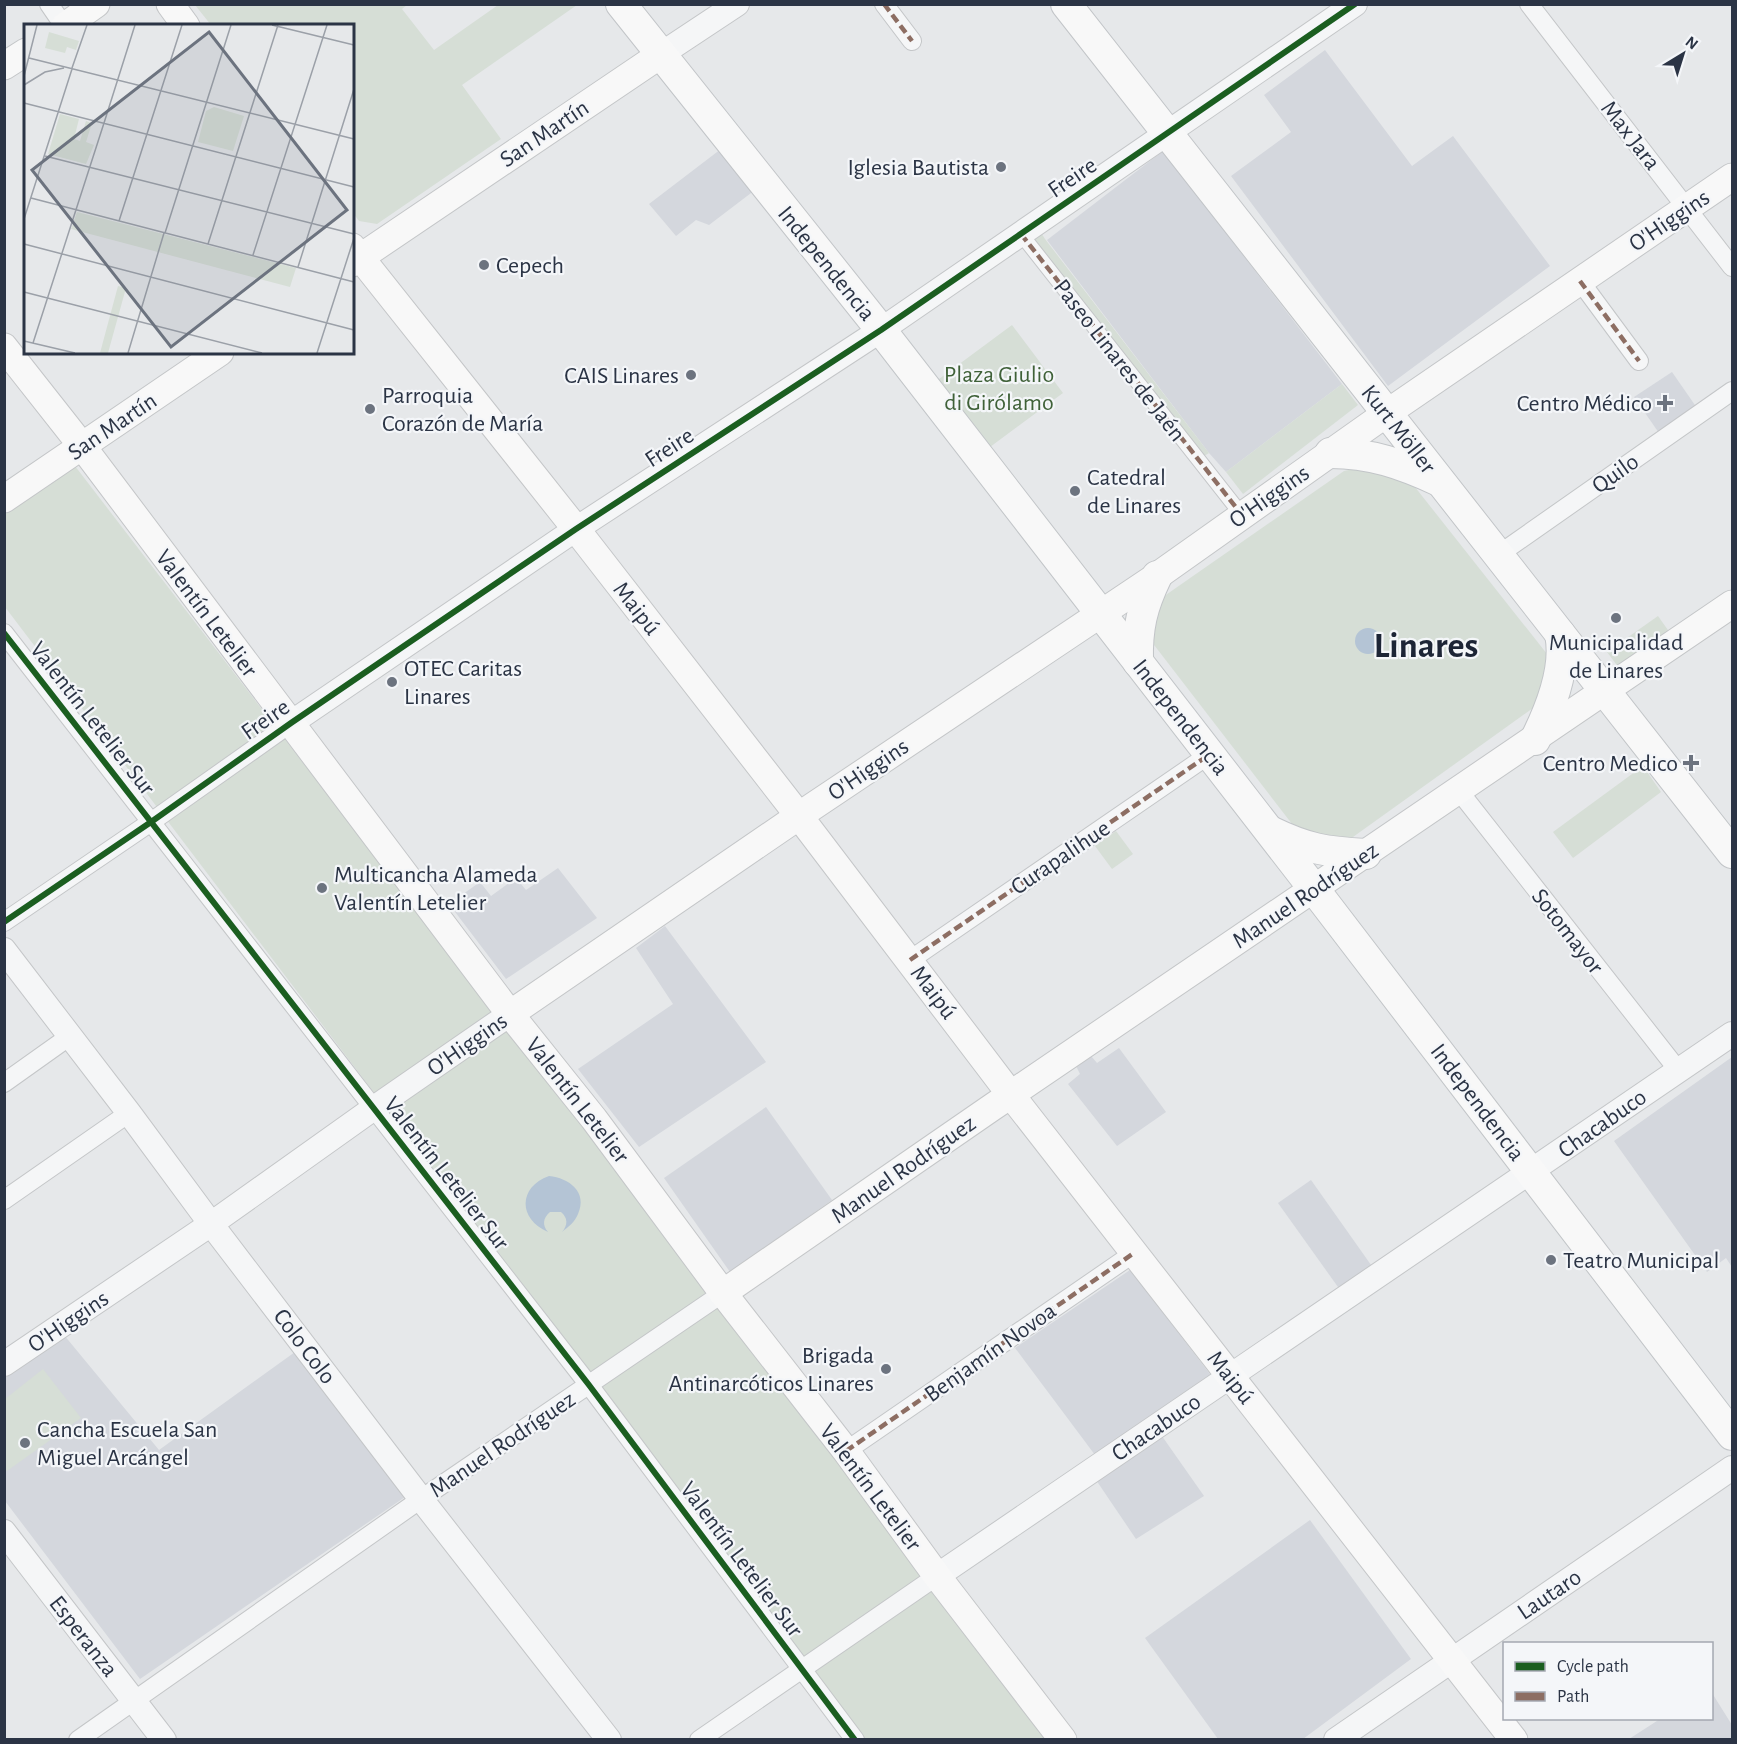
<svg xmlns="http://www.w3.org/2000/svg" width="1737" height="1744" font-family="'Alegreya Sans',sans-serif">
<style>
.built{fill:#d4d7dd}
.green{fill:#d6ded6}
.water{fill:#b4c4d5}
.lines{fill:none;stroke-linecap:round;stroke-linejoin:round}
.pedestrian-casing{stroke:#c4c6c8;stroke-width:16}
.minor-casing{stroke:#c4c6c8;stroke-width:20}
.tertiary-casing{stroke:#c4c6c8;stroke-width:26}
.secondary-casing{stroke:#c4c6c8;stroke-width:29}
.primary-casing{stroke:#c2c5c8;stroke-width:32}
.pedestrian{stroke:#f5f6f7;stroke-width:14}
.minor{stroke:#f5f6f7;stroke-width:18}
.tertiary{stroke:#f5f6f7;stroke-width:24}
.secondary{stroke:#f8f8f8;stroke-width:27}
.primary{stroke:#f8f8f8;stroke-width:30}
.quiet{stroke:#8d6e63;stroke-width:4.5;stroke-dasharray:9 4.5;stroke-linecap:butt}
.cycleway-casing{stroke:#f4f6f9;stroke-width:10}
.cycleway{stroke:#1b5e20;stroke-width:6}
.poi-dot{fill:#6c737f;stroke:#f4f6f9;stroke-width:2}
.labels{text-anchor:middle;stroke-width:4.5;stroke-linejoin:round;paint-order:stroke}
.street-label{font-size:24px;fill:#2b3445;stroke:#f4f6f9}
.poi-label{font-size:24px;fill:#2b3445;stroke:#f4f6f9;text-anchor:start}
.park-label{font-size:24px;fill:#3f6138;stroke:#f4f6f9}
.town-label{font-size:36px;font-weight:bold;fill:#1d2536;stroke:#f4f6f9}
.inset-road{fill:none;stroke:#9ba0a8;stroke-width:1.5}
.view{fill:#6c737f;fill-opacity:0.15;stroke:#6c737f;stroke-width:3}
.inset-edge{fill:none;stroke:#2b3445;stroke-width:3}
</style>
<rect width="100%" height="100%" fill="#e6e8ea"/>
<g class="built">
<path d="M1325 50 1412 166 1453 136 1550 266 1388 386 1231 176 1291 132 1264 95Z"/>
<path d="M721 149 755 190 709 225 696 220 676 236 649 204Z"/>
<path d="M1163 151 1342 384 1226 472 1209 453 1047 240Z"/>
<path d="M1672 372 1697 408 1659 433 1634 397Z"/>
<path d="M558 868 597 918 506 979 449 904 480 882 491 896 516 878 526 890Z"/>
<path d="M665 926 766 1062 639 1147 578 1069 673 1004 636 948Z"/>
<path d="M1119 1048 1166 1112 1117 1146 1068 1084 1080 1074 1076 1066 1091 1056 1097 1063Z"/>
<path d="M1732 1057V1267L1726 1258 1707 1272 1614 1141Z"/>
<path d="M766 1107 832 1200 730 1272 664 1178Z"/>
<path d="M1311 1180 1376 1272 1343 1294 1278 1203Z"/>
<path d="M1130 1270 1213 1378 1095 1455 1015 1348Z"/>
<path d="M64 1335 159 1450 295 1352 405 1497 140 1679 5 1501V1378Z"/>
<path d="M1157 1429 1204 1496 1136 1539 1092 1474Z"/>
<path d="M1310 1520 1411 1659 1303 1739H1218L1145 1638Z"/>
<path d="M1712 1693 1732 1725V1739H1629L1660 1719 1712 1718Z"/>
</g>
<g class="green">
<path d="M195 5H407L402 9 434 50 498 5H577L462 85 501 139 377 224 359 221 353 213 352 26 211 25Z"/>
<path d="M1038 228 1045 239 1209 453 1201 458 1027 236Z"/>
<path d="M1012 325 1063 393 986 450 935 382Z"/>
<path d="M1342 384 1358 405 1243 494 1226 472Z"/>
<path d="M75 466 1053 1739H865L5 607V514Z"/>
<path d="M1358 468 1411 482 1551 659 1540 703 1346 842 1299 833 1151 641 1160 599 1344 471Z"/>
<path d="M1658 616 1670 633 1619 668 1607 652Z"/>
<path d="M1643 766 1661 792 1573 858 1553 832Z"/>
<path d="M1116 831 1133 854 1112 869 1095 846Z"/>
<path d="M43 1369 81 1418 7 1471 4 1469 5 1399Z"/>
</g>
<g class="water">
<circle cx="1368" cy="641" r="13"/>
<path d="M549 1176C569 1178 588 1192 578 1214 575 1222 568 1227 562 1232 568 1225 568 1218 561 1212H550C543 1218 542 1225 548 1232 518 1219 518 1187 549 1176Z"/>
</g>
<g class="lines">
<g class="pedestrian-casing">
<path id="pedestrian" d="M1021 234 1242 515"/>
</g>
<g class="minor-casing">
<g id="minor">
<path d="M49 4 64 26"/>
<path d="M884 4 912 41"/>
<path d="M1529 4 1732 267"/>
<path d="M1580 281 1639 361"/>
<path d="M1498 555 1732 391"/>
<path d="M4 633 589 1385 855 1740"/>
<path d="M1459 791 1678 1070"/>
<path d="M4 922 151 822 291 723"/>
<path d="M910 960 1210 754"/>
<path d="M4 1083 70 1036"/>
<path d="M4 1200 129 1113"/>
<path d="M846 1451 1134 1253"/>
<path d="M78 1740 421 1499 723 1293"/>
<path d="M699 1740 937 1576"/>
</g>
</g>
<g class="tertiary-casing">
<g id="tertiary">
<path d="M660 55 737 4"/>
<path d="M291 723 576 529 881 330 1355 4"/>
<path d="M4 950 129 1113 211 1224 421 1499 609 1740"/>
<path d="M4 1364 211 1224 374 1108 510 1014"/>
<path d="M4 1532 164 1740"/>
<path d="M937 1576 1732 1034"/>
<path d="M1336 1740 1732 1468"/>
</g>
</g>
<g class="secondary-casing">
<g id="secondary">
<path d="M170 4 186 26"/>
<path d="M65 26 96 4"/>
<path d="M4 66 26 52"/>
<path d="M352 247 576 529 799 816 1011 1095 1514 1740"/>
<path d="M352 263 660 55"/>
<path d="M4 347 82 446 510 1014 594 1119 723 1293 846 1451 937 1576 1063 1740"/>
<path d="M4 499 220 352"/>
<path d="M510 1014 812 807 1157 576 1387 413 1732 177"/>
<path d="M723 1293 991 1108 1732 604"/>
</g>
</g>
<g class="primary-casing">
<g id="primary">
<path d="M621 4 881 330 1314 889 1732 1435"/>
<path d="M1066 4 1732 853"/>
<path d="M1330 453C1371 453 1402 464 1439 481"/>
<path d="M1138 662C1137 628 1142 607 1157 576"/>
<path d="M1535 740C1550 710 1567 668 1560 634"/>
<path d="M1270 831C1307 849 1326 852 1366 854"/>
</g>
</g>
<use href="#pedestrian" class="pedestrian"/>
<use href="#minor" class="minor"/>
<use href="#tertiary" class="tertiary"/>
<use href="#secondary" class="secondary"/>
<use href="#primary" class="primary"/>
<g class="quiet">
<path d="M884 4 912 41"/>
<path d="M1021 234 1242 515"/>
<path d="M1580 281 1639 361"/>
<path d="M910 960 1210 754"/>
<path d="M846 1451 1134 1253"/>
</g>
<g class="cycleway-casing">
<g id="cycleway">
<path d="M4 633 589 1385 855 1740"/>
<path d="M4 922 151 822 291 723 376 665 576 529 881 330 1355 4"/>
</g>
</g>
<use href="#cycleway" class="cycleway"/>
</g>
<g class="poi-dot">
<circle cx="1001" cy="167" r="6"/>
<circle cx="484" cy="265" r="6"/>
<circle cx="691" cy="375" r="6"/>
<path d="M1662 394h6v6h6v6h-6v6h-6v-6h-6v-6h6z"/>
<circle cx="370" cy="409" r="6"/>
<circle cx="1075" cy="491" r="6"/>
<circle cx="1616" cy="618" r="6"/>
<circle cx="392" cy="682" r="6"/>
<path d="M1688 754h6v6h6v6h-6v6h-6v-6h-6v-6h6z"/>
<circle cx="322" cy="888" r="6"/>
<circle cx="1551" cy="1260" r="6"/>
<circle cx="886" cy="1369" r="6"/>
<circle cx="25" cy="1443" r="6"/>
</g>
<g class="labels">
<g class="street-label">
<text transform="translate(544 133) rotate(-34)" y="8">San Martín</text>
<text transform="translate(1631 135) rotate(52)" y="8">Max Jara</text>
<text transform="translate(1072 177) rotate(-34)" y="8">Freire</text>
<text transform="translate(1669 220) rotate(-34)" y="8">O'Higgins</text>
<text transform="translate(827 263) rotate(51)" y="8">Independencia</text>
<text transform="translate(1120 360) rotate(52)" y="8">Paseo Linares de Jaén</text>
<text transform="translate(112 426) rotate(-34)" y="8">San Martín</text>
<text transform="translate(1399 429) rotate(52)" y="8">Kurt Möller</text>
<text transform="translate(669 447) rotate(-33)" y="8">Freire</text>
<text transform="translate(1615 473) rotate(-35)" y="8">Quilo</text>
<text transform="translate(1269 496) rotate(-35)" y="8">O'Higgins</text>
<text transform="translate(637 608) rotate(52)" y="8">Maipú</text>
<text transform="translate(207 613) rotate(53)" y="8">Valentín Letelier</text>
<text transform="translate(1181 717) rotate(52)" y="8">Independencia</text>
<text transform="translate(93 718) rotate(52)" y="8">Valentín Letelier Sur</text>
<text transform="translate(265 719) rotate(-35)" y="8">Freire</text>
<text transform="translate(868 769) rotate(-34)" y="8">O'Higgins</text>
<text transform="translate(1060 857) rotate(-34)" y="8">Curapalihue</text>
<text transform="translate(1305 895) rotate(-34)" y="8">Manuel Rodríguez</text>
<text transform="translate(1568 931) rotate(52)" y="8">Sotomayor</text>
<text transform="translate(934 992) rotate(53)" y="8">Maipú</text>
<text transform="translate(467 1044) rotate(-35)" y="8">O'Higgins</text>
<text transform="translate(578 1100) rotate(52)" y="8">Valentín Letelier</text>
<text transform="translate(1478 1102) rotate(53)" y="8">Independencia</text>
<text transform="translate(1602 1123) rotate(-35)" y="8">Chacabuco</text>
<text transform="translate(903 1169) rotate(-35)" y="8">Manuel Rodríguez</text>
<text transform="translate(447 1173) rotate(52)" y="8">Valentín Letelier Sur</text>
<text transform="translate(68 1321) rotate(-34)" y="8">O'Higgins</text>
<text transform="translate(305 1346) rotate(53)" y="8">Colo Colo</text>
<text transform="translate(990 1352) rotate(-35)" y="8">Benjamín Novoa</text>
<text transform="translate(1231 1377) rotate(52)" y="8">Maipú</text>
<text transform="translate(1156 1427) rotate(-34)" y="8">Chacabuco</text>
<text transform="translate(502 1444) rotate(-34)" y="8">Manuel Rodríguez</text>
<text transform="translate(871 1487) rotate(53)" y="8">Valentín Letelier</text>
<text transform="translate(742 1559) rotate(53)" y="8">Valentín Letelier Sur</text>
<text transform="translate(1549 1594) rotate(-34)" y="8">Lautaro</text>
<text transform="translate(84 1636) rotate(52)" y="8">Esperanza</text>
</g>
<g class="poi-label">
<text x="989" y="175" text-anchor="end">Iglesia Bautista</text>
<text x="496" y="273">Cepech</text>
<text x="679" y="383" text-anchor="end">CAIS Linares</text>
<text x="382" y="403">Parroquia<tspan x="382" dy="28">Corazón de María</tspan></text>
<text x="1652" y="411" text-anchor="end">Centro Médico</text>
<text x="1087" y="485">Catedral<tspan x="1087" dy="28">de Linares</tspan></text>
<text x="1616" y="650" text-anchor="middle">Municipalidad<tspan x="1616" dy="28">de Linares</tspan></text>
<text x="404" y="676">OTEC Caritas<tspan x="404" dy="28">Linares</tspan></text>
<text x="1678" y="771" text-anchor="end">Centro Medico</text>
<text x="334" y="882">Multicancha Alameda<tspan x="334" dy="28">Valentín Letelier</tspan></text>
<text x="1563" y="1268">Teatro Municipal</text>
<text x="874" y="1363" text-anchor="end">Brigada<tspan x="874" dy="28">Antinarcóticos Linares</tspan></text>
<text x="37" y="1437">Cancha Escuela San<tspan x="37" dy="28">Miguel Arcángel</tspan></text>
</g>
<g class="park-label">
<text x="999" y="382">Plaza Giulio<tspan x="999" dy="28">di Girólamo</tspan></text>
</g>
<g class="town-label">
<text x="1426" y="657">Linares</text>
</g>
</g>
<g transform="translate(24 24)">
<rect width="330" height="330" fill="#e6e8ea"/>
<path d="M25 8 55 17 52 26 43 23 41 29 21 24ZM190 83 220 92 209 127 174 118 182 87ZM36 90 55 95 50 115 56 117 62 97 68 99 62 118 70 121 62 140 24 130ZM53 188 272 244 266 263 47 205ZM94 262 102 264 84 329H76Z" fill="#d6ded6"/>
<path class="inset-road" d="M248 1 330 21M5 34 330 115M48 44 63 1M0 52 13 1M0 61 21 48 40 44M0 79 330 163M80 99 111 1M21 132 330 210M7 174 330 258M0 195 48 45M95 197 158 1M141 209 207 1M0 220 330 306M184 220 254 1M229 231 303 1M274 243 330 65M0 268 238 329M0 317 51 329M9 319 80 99M104 329 140 209M293 329 330 214"/>
<path class="view" d="M185 8 323 186 147 323 8 146Z"/>
<rect width="330" height="330" class="inset-edge"/>
</g>
<rect width="1737" height="1744" fill="none" stroke="#2b3445" stroke-width="12"/>
<rect x="1503" y="1642" width="210" height="78" fill="#f4f6f9" stroke="#a4a8b1" stroke-width="1.5"/>
<rect x="1515" y="1662" width="30" height="9" fill="#1b5e20" stroke="#a4a8b1" stroke-width="1.5"/>
<text x="1557" y="1672" font-size="18" fill="#2b3445">Cycle path</text>
<rect x="1515" y="1692" width="30" height="9" fill="#8d6e63" stroke="#a4a8b1" stroke-width="1.5"/>
<text x="1557" y="1702" font-size="18" fill="#2b3445">Path</text>
<g transform="translate(1683 54) rotate(38)" stroke="#f4f6f9" stroke-width="4.5" paint-order="stroke">
<path d="M0-4.5L10 22L0 15L-10 22Z" fill="#2b3445"/>
<text y="-9" font-size="16" font-weight="bold" text-anchor="middle" fill="#2b3445">N</text>
</g>
</svg>
